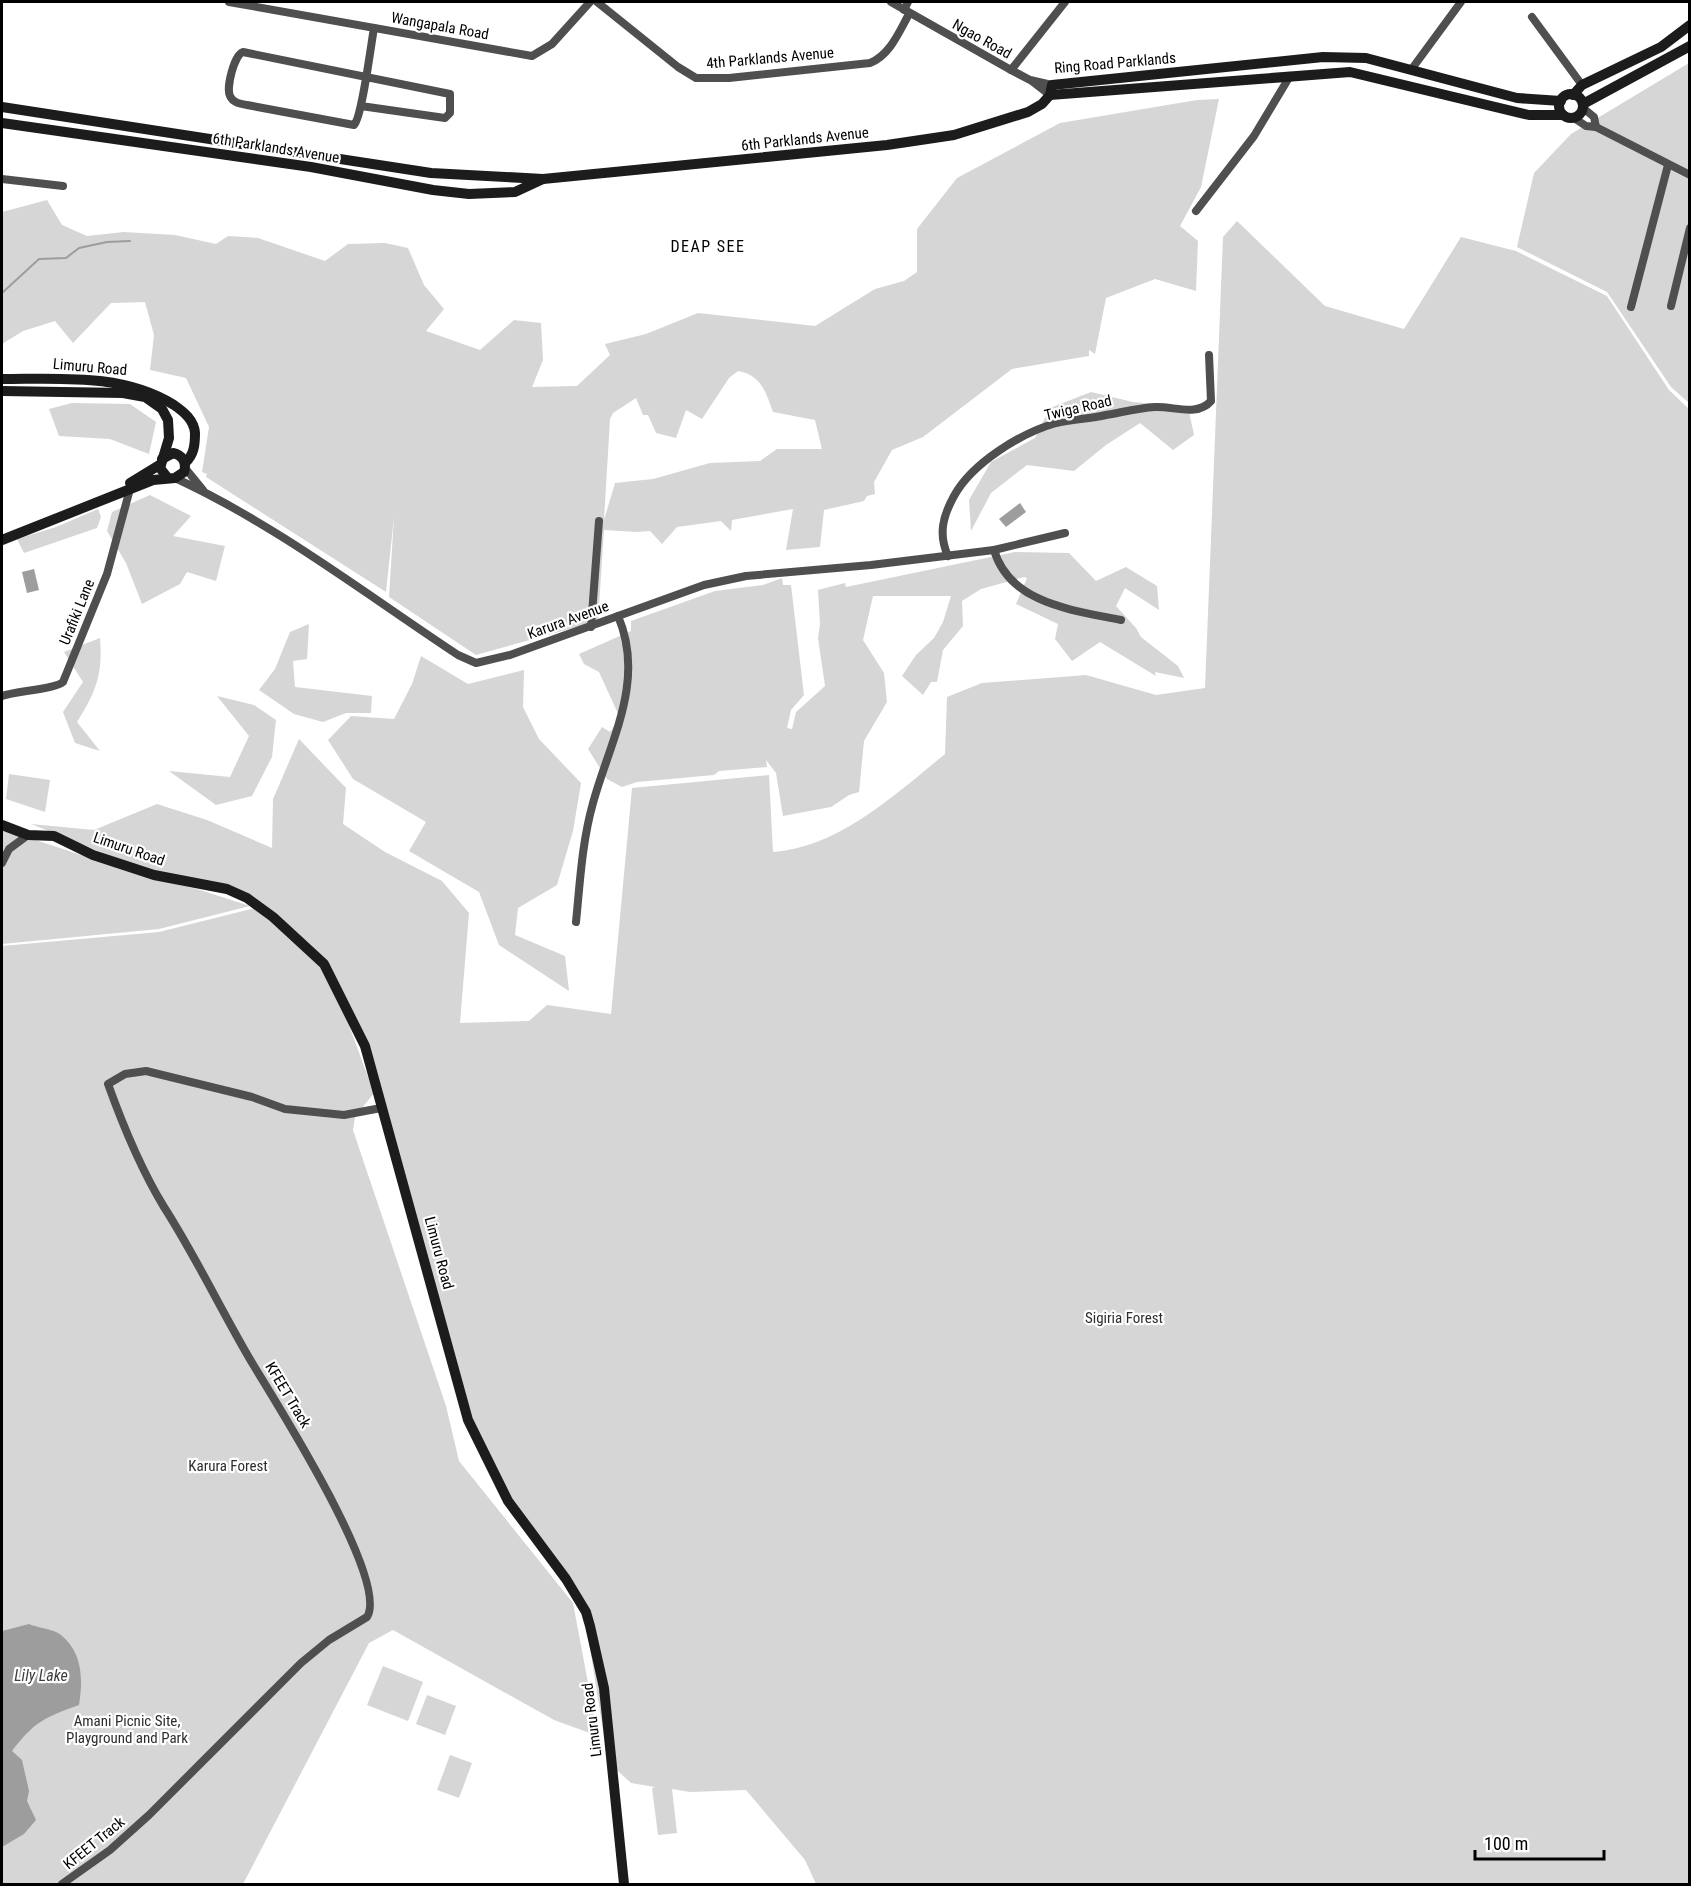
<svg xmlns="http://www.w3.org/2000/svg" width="1691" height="1886" font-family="'Roboto Condensed',sans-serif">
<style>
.green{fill:#d6d6d6;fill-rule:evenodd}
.water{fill:#9d9d9d}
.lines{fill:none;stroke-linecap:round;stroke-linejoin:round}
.stream{stroke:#9d9d9d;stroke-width:2}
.street{stroke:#4f4f4f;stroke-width:8}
.secondary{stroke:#1c1c1c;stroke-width:10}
.labels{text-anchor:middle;stroke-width:4.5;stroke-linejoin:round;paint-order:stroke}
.street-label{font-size:15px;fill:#000;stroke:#fff}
.park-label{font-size:15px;fill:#2d2d2d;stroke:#fff}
.neighbourhood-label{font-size:16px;letter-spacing:1.5px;fill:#000;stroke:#fff}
.water-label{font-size:16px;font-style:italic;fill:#3e3e3e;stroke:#fff}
</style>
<rect width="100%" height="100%" fill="#fff"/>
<g class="green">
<path d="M1689 63V403L1671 387 1607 292 1517 247 1534 173 1571 134Z"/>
<path d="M1219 99 1201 187 1180 226 1198 241 1196 291 1155 279 1106 298 1095 354 1089 350V356L1012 369 923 437 892 450 874 482 875 494 867 496 864 501 824 510 820 547 786 550 793 509 732 520 731 531 721 521 677 527 662 544 650 531 637 532 604 530 598 621 476 655 389 597 394 517 386 592 206 477 207 474 202 472 209 427 186 378 150 370 154 335 145 302 111 303 73 343 55 321 23 331 2 344V212L47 200 62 225 87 236 124 232 175 235 216 244 228 236 258 238 325 261 348 244 385 243 408 248 424 285 444 309 426 331 480 350 514 320 541 323 543 360 532 387 577 386 610 355 605 344 646 334 698 313 815 326 875 289 904 281 917 272V229L957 178 1060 123 1197 100ZM738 371C761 375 766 392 773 412L815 420 822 449H777L760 461 710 463 653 479 615 483 604 520 610 419 613 413 636 398 643 415H648L656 433 676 438 686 410 702 419 729 378Z"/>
<path d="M1237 221 1325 306 1404 329 1461 237 1516 251 1607 296 1669 390 1689 409V1884H816L805 1860 746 1790 690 1792 672 1789 677 1833 658 1835 652 1788 655 1787 631 1783 608 1762 583 1604 484 1459 355 1030 344 1012 374 1093 355 1117 353 1130 446 1406 459 1461 573 1603 598 1736 554 1720 393 1630 369 1643 243 1884H2V946L159 932 255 908 271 913 204 881 138 867 31 824 94 830 157 804 207 820 272 848 273 799 299 739 346 788 343 824 385 852 442 881 469 913 460 1023 529 1021 547 1005 611 1014 632 788 769 775 773 852C838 848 897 793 945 754L947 697 982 683 1086 675 1156 695 1205 688 1223 237Z"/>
<path d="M1091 392 1133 402 1188 407 1194 435 1173 450 1140 423 1106 445 1074 471 1027 465 991 493 971 531 969 500 991 462 1035 438 1050 408Z"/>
<path d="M72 403 130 404 156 422 149 454 110 439 59 436 49 409Z"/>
<path d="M150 495 191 516 173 536 225 546 216 581 187 572 180 584 142 604 126 563 107 531 112 512Z"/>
<path d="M98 509 101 517 97 528 24 553 17 539 56 527Z"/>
<path d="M1015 552 1069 553 1096 581 1126 567 1157 586 1159 610 1125 588 1116 606 1136 628 1141 637 1178 666 1184 678 1155 672 1156 676 1100 642 1072 661 1055 639 1058 624 1016 604 1027 578 1024 577 981 589 962 601 963 626 943 650 937 682H931L923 695 902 676 916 655 934 638 943 622 951 596H873L863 640 884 673 887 702 864 741 859 792 849 795 831 807 783 816 776 773 766 760 767 767 719 771 714 775 637 782 622 787 607 779 588 749 602 727 610 732 620 718 599 672 584 664 579 654 631 631V621L715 591 763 585 782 578 783 585H791L804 695 791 710 787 728 792 729 796 712 825 686 818 638 820 624 818 590 845 583 846 587Z"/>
<path d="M309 624 307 659 293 661 295 687 372 696 371 713H346L323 722 294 714 259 690 275 669 290 632Z"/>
<path d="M100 638C103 674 96 692 77 722L100 751 75 743 63 712 83 682 64 652Z"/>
<path d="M421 656 468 684 524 670 523 707 539 739 581 783 573 831 557 885 518 908 515 935 565 956 569 991 499 945 479 892 409 851 426 822 353 779 328 740 351 716 394 719 412 684Z"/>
<path d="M217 696 254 705 276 720 272 757 252 796 216 805 169 771 230 777 249 736Z"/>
<path d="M9 774 50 780 45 812 6 799Z"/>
<path d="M2 829 154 879 197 889 250 906 159 929 2 944Z"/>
<path d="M383 1666 423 1682 408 1721 367 1705Z"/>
<path d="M427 1695 456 1706 445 1735 416 1724Z"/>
<path d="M450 1755 472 1763 459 1798 437 1790Z"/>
</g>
<g class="water">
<path d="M1020 503 1026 512 1006 527 999 519Z"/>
<path d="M34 569 39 590 27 593 22 572Z"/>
<path d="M29 1624C38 1628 54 1629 61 1635 83 1653 83 1680 79 1705 45 1717 34 1722 12 1751L22 1760 29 1791 27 1801 36 1820 24 1834 2 1847V1631Z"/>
</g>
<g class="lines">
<path class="stream" d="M2 293 39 259 66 258 79 248 107 242 130 241"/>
<g class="street">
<path d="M229 2 532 56 552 44 590 2"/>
<path d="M597 2 678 67 696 78H729L870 63C890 55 899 32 909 14"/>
<path d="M891 2 1011 70 1030 80 1052 85"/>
<path d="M904 10 908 2"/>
<path d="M1532 17 1582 85"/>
<path d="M1011 70 1065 2"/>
<path d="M1411 70 1461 2"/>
<path d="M1032 81 1050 95"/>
<path d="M361 106 445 118 450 113V94L243 52C234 55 226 88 230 96 233 103 241 104 247 105L354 125C362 117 371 44 374 28"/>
<path d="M1583 108 1594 117 1596 127"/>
<path d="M1574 118 1586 126 1596 127 1690 175"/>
<path d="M2 179 63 186"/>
<path d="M1196 211 1254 136 1290 76"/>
<path d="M1671 306 1690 228"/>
<path d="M1631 307 1668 165"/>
<path d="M185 468 203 490"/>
<path d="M175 478C275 524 367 595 458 655L476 663 510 655 704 585 746 576 871 565 994 550C1010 604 1073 610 1121 620"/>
<path d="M994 550 1065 533"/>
<path d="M948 556C938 534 943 516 954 496 972 463 1021 433 1056 423 1072 419 1090 419 1106 415 1123 412 1138 408 1155 407 1174 406 1197 417 1211 401L1209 355"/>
<path d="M591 627 599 521"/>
<path d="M2 696C16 691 56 689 63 682L107 574 130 489"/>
<path d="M2 863 9 849 28 835"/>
<path d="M576 922C580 882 582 842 593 803 610 741 646 681 618 616"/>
<path d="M62 1884 110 1850 149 1815 301 1663 329 1640 367 1617C390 1580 274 1400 251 1361 221 1310 196 1257 164 1207 142 1171 122 1123 108 1084L125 1074 146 1071 252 1097 285 1109 344 1115 381 1108"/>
</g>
<g class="secondary">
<circle cx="1571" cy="106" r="12"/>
<path d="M1050 95 1350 72 1529 115H1563"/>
<path d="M1573 95 1582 85 1661 47 1690 25"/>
<path d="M1583 104 1690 46"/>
<path d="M2 107 431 173 543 179 887 145 954 135 1028 112 1042 104 1050 95 1052 85 1323 57 1366 58 1517 98 1561 101"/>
<path d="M2 123 311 167 433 190 469 194 515 192 543 179"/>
<path d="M2 379C59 379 123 373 174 405 184 412 194 420 195 433 195 445 194 455 185 463"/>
<path d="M2 391 123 393 145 397 162 409 168 420 169 438 160 468 167 477"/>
<path d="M130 483 161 464"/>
<path d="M2 540 153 480 175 478 184 472C187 462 182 455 173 453L162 459"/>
<path d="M2 825 28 835 54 836 93 855 154 875 227 889 247 898 273 917 324 964 365 1046 468 1420 508 1501 566 1579 586 1612 590 1626 604 1688 624 1884"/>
</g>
</g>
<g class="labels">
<g class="street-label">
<text transform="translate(440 26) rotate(10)" y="5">Wangapala Road</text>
<text transform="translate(982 39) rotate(29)" y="5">Ngao Road</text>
<text transform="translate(770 58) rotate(-5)" y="5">4th Parklands Avenue</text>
<text transform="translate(1115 63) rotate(-5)" y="5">Ring Road Parklands</text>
<text transform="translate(805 139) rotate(-6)" y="5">6th Parklands Avenue</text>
<text transform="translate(276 148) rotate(9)" y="5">6th Parklands Avenue</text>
<text transform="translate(90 367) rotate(5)" y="5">Limuru Road</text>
<text transform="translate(1078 408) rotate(-13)" y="5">Twiga Road</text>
<text transform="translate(77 612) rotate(-68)" y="5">Urafiki Lane</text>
<text transform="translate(568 620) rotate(-20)" y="5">Karura Avenue</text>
<text transform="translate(129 849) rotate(19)" y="5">Limuru Road</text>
<text transform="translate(439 1253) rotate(75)" y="5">Limuru Road</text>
<text transform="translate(288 1395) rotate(59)" y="5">KFEET Track</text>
<text transform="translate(592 1720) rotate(-97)" y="5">Limuru Road</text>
<text transform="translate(94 1843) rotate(-39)" y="5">KFEET Track</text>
</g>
<g class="park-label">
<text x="1124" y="1323">Sigiria Forest</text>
<text x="228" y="1471">Karura Forest</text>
<text x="127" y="1726">Amani Picnic Site,<tspan x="127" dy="17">Playground and Park</tspan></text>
</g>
<g class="neighbourhood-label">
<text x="708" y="252">DEAP SEE</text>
</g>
<g class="water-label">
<text x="41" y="1681">Lily Lake</text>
</g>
</g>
<rect width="1691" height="1886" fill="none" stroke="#000000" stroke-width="6"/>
<path d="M1475 1850v9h129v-9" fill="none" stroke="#000000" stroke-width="3"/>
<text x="1484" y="1850" font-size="18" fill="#000000" stroke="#ffffff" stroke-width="4.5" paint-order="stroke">100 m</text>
</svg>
